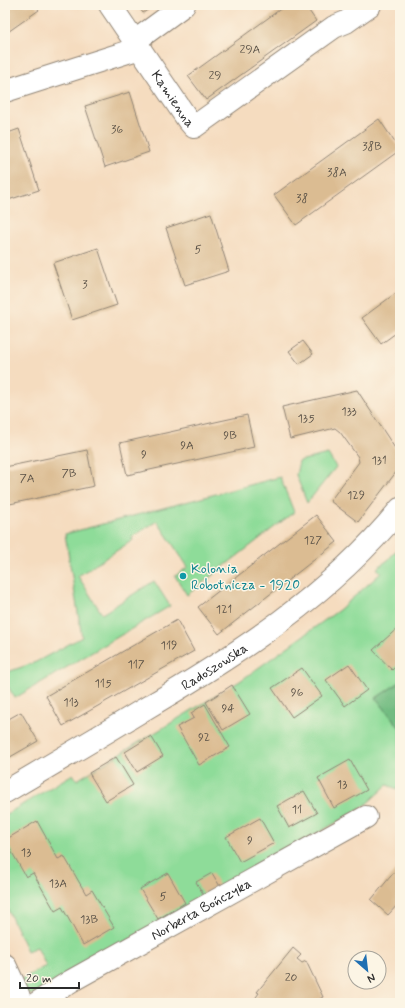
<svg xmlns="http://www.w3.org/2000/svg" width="405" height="1008" font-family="Mynerve,sans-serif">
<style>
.green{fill:#8edc99;stroke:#5c8462}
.forest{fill:#72bc81;stroke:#4e7456}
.building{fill:#dbbc92}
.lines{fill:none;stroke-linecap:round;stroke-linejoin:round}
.minor-casing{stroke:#908475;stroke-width:24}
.tertiary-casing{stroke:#908475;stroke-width:24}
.minor{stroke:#fff;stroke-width:22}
.tertiary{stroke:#fff;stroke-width:22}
.culture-dot{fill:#0f9aa8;stroke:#fcf5e5;stroke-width:1.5}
.labels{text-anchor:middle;stroke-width:3;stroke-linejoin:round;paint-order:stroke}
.number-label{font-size:12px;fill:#574f45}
.street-label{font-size:14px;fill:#2b2b2b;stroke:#fcf5e5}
.culture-label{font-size:14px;fill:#0d838f;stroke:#fcf5e5;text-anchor:start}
</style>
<rect width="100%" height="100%" fill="#fcf5e5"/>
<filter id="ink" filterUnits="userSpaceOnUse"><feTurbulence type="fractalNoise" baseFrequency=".025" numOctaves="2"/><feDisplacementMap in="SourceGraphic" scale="8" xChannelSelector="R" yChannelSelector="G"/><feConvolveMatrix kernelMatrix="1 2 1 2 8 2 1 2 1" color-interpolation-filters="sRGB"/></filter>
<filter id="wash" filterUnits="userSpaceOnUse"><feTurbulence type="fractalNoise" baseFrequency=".012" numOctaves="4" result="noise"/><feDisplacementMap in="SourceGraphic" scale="16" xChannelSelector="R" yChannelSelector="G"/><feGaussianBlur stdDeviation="0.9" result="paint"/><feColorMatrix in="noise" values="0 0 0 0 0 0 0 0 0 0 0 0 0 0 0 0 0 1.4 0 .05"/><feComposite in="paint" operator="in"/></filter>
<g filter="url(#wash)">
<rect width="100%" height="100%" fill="#f5dcbf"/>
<g class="green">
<path d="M328 454 336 467 307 503 296 475 299 461Z"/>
<path d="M280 477 294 512 187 595 175 576 188 567 157 521 132 537 133 540 78 576 102 614 154 581 170 606 15 698 5 682V673L36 662 82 637 65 534Z"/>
<path d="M400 546V682L376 698 400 728V790L387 785 362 808 31 995 25 992 21 979 46 966 37 947 27 951 5 904V815L73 774 77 780 240 681 339 610 381 573 377 568 388 560Z"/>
</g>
<path class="forest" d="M400 682V728L376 698Z"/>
<g id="blocks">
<g class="building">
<path d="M5 5H35L39 10 5 34Z"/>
<path d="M137 5H155L143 13Z"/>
<path d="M286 5H305L316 21 206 100 188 76Z"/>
<path d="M130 92 149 152 105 167 85 106Z"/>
<path d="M379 119 400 150 296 225 274 195Z"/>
<path d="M19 129 39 190 5 201V134Z"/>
<path d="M211 213 229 271 185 285 166 228Z"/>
<path d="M98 248 117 305 72 320 53 263Z"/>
<path d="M400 290V330L381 344 362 318Z"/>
<path d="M303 341 313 354 299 364 289 351Z"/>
<path d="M357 390 400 456V467L358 522 330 501 359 462 358 457 340 432 335 428 290 439 282 407Z"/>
<path d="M247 415 254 447 127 475 120 443Z"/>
<path d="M87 450 94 486 5 505V467Z"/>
<path d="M316 515 337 542 219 634 198 607Z"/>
<path d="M177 620 194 651 63 726 46 696Z"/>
<path d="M400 626V663L392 670 373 650Z"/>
<path d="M349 664 367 690 345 706 326 680Z"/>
<path d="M302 668 322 696 292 717 272 688Z"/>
<path d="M232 685 250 714 223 730 206 702Z"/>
<path d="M205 704 230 747 199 765 177 727 194 718 191 713Z"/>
<path d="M21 712 38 741 5 760V721Z"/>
<path d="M151 736 163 756 137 772 125 752Z"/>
<path d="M116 757 133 785 106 801 89 773Z"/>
<path d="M350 760 367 790 334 808 318 778Z"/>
<path d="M304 791 317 813 289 828 277 806Z"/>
<path d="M260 818 274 843 240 862 226 837Z"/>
<path d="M37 821 58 859 64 856 86 894 92 890 114 927 83 945 62 907 55 911 33 873 26 877 5 840Z"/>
<path d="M400 865V902L388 915 371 900Z"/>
<path d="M168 873 185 903 158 919 140 889Z"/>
<path d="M212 873 221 888 205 897 196 882Z"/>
<path d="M293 948 301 955 297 959 302 963 306 961 323 997 312 1003H248L249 1001 252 1003 259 993 257 992Z"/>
</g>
</g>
</g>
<g filter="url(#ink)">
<use href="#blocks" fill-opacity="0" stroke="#908475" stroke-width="1"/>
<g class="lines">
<g class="minor-casing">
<g id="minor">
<path id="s1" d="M110 5 188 120 194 127 334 27 346 22 370 5"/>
<path d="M135 41 184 5"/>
<path d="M5 91 140 48"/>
<path d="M5 965 17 991 21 1003"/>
<path id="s2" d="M37 1003 71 981 366 817"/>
</g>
</g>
<g class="tertiary-casing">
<g id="tertiary">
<path id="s3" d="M5 792C51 765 97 738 143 710 238 654 330 595 400 509"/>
</g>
</g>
<use href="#minor" class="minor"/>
<use href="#tertiary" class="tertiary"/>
</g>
</g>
<circle class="culture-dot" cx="183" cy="576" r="4"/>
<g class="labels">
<g class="number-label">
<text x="250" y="53">29A</text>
<text x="215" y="79">29</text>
<text x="117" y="133">36</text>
<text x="372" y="150">38B</text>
<text x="337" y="176">38A</text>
<text x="302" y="202">38</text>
<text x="198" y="253">5</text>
<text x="85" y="288">3</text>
<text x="349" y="415">133</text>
<text x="306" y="422">135</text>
<text x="230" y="439">9B</text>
<text x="187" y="449">9A</text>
<text x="144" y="458">9</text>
<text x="379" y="464">131</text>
<text x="69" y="477">7B</text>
<text x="27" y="482">7A</text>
<text x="356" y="499">129</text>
<text x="313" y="544">127</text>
<text x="224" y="613">121</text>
<text x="169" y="649">119</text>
<text x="136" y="668">117</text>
<text x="103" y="687">115</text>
<text x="297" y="696">96</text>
<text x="71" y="706">113</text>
<text x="228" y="712">94</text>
<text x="204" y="741">92</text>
<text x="342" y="788">13</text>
<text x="297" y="813">11</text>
<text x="250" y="844">9</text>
<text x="26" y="856">13</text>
<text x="58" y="887">13A</text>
<text x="163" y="900">5</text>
<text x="89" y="923">13B</text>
<text x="291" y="981">20</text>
</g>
<g class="street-label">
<text dy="5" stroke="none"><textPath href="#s1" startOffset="113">Kamienna</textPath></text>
<text dy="5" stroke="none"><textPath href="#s3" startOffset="244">Radoszowska</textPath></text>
<text dy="5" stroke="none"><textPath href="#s2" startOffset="189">Norberta Bończyka</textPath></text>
</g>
<g class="culture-label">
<text x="191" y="573">Kolonia<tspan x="191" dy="16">Robotnicza - 1920</tspan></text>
</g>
</g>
<rect width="405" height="1008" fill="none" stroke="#fcf5e5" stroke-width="20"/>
<g transform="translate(367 970) rotate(152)"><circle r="19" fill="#fcf5e5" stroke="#a8a49b"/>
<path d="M0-3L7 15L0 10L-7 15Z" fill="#1f6fb2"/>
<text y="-6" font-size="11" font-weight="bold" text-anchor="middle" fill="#2b2b2b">N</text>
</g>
<path d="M20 982v6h59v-6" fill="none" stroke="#2b2b2b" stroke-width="2"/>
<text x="26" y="982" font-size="12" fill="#2b2b2b" stroke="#fcf5e5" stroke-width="3" paint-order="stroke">20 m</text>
</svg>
